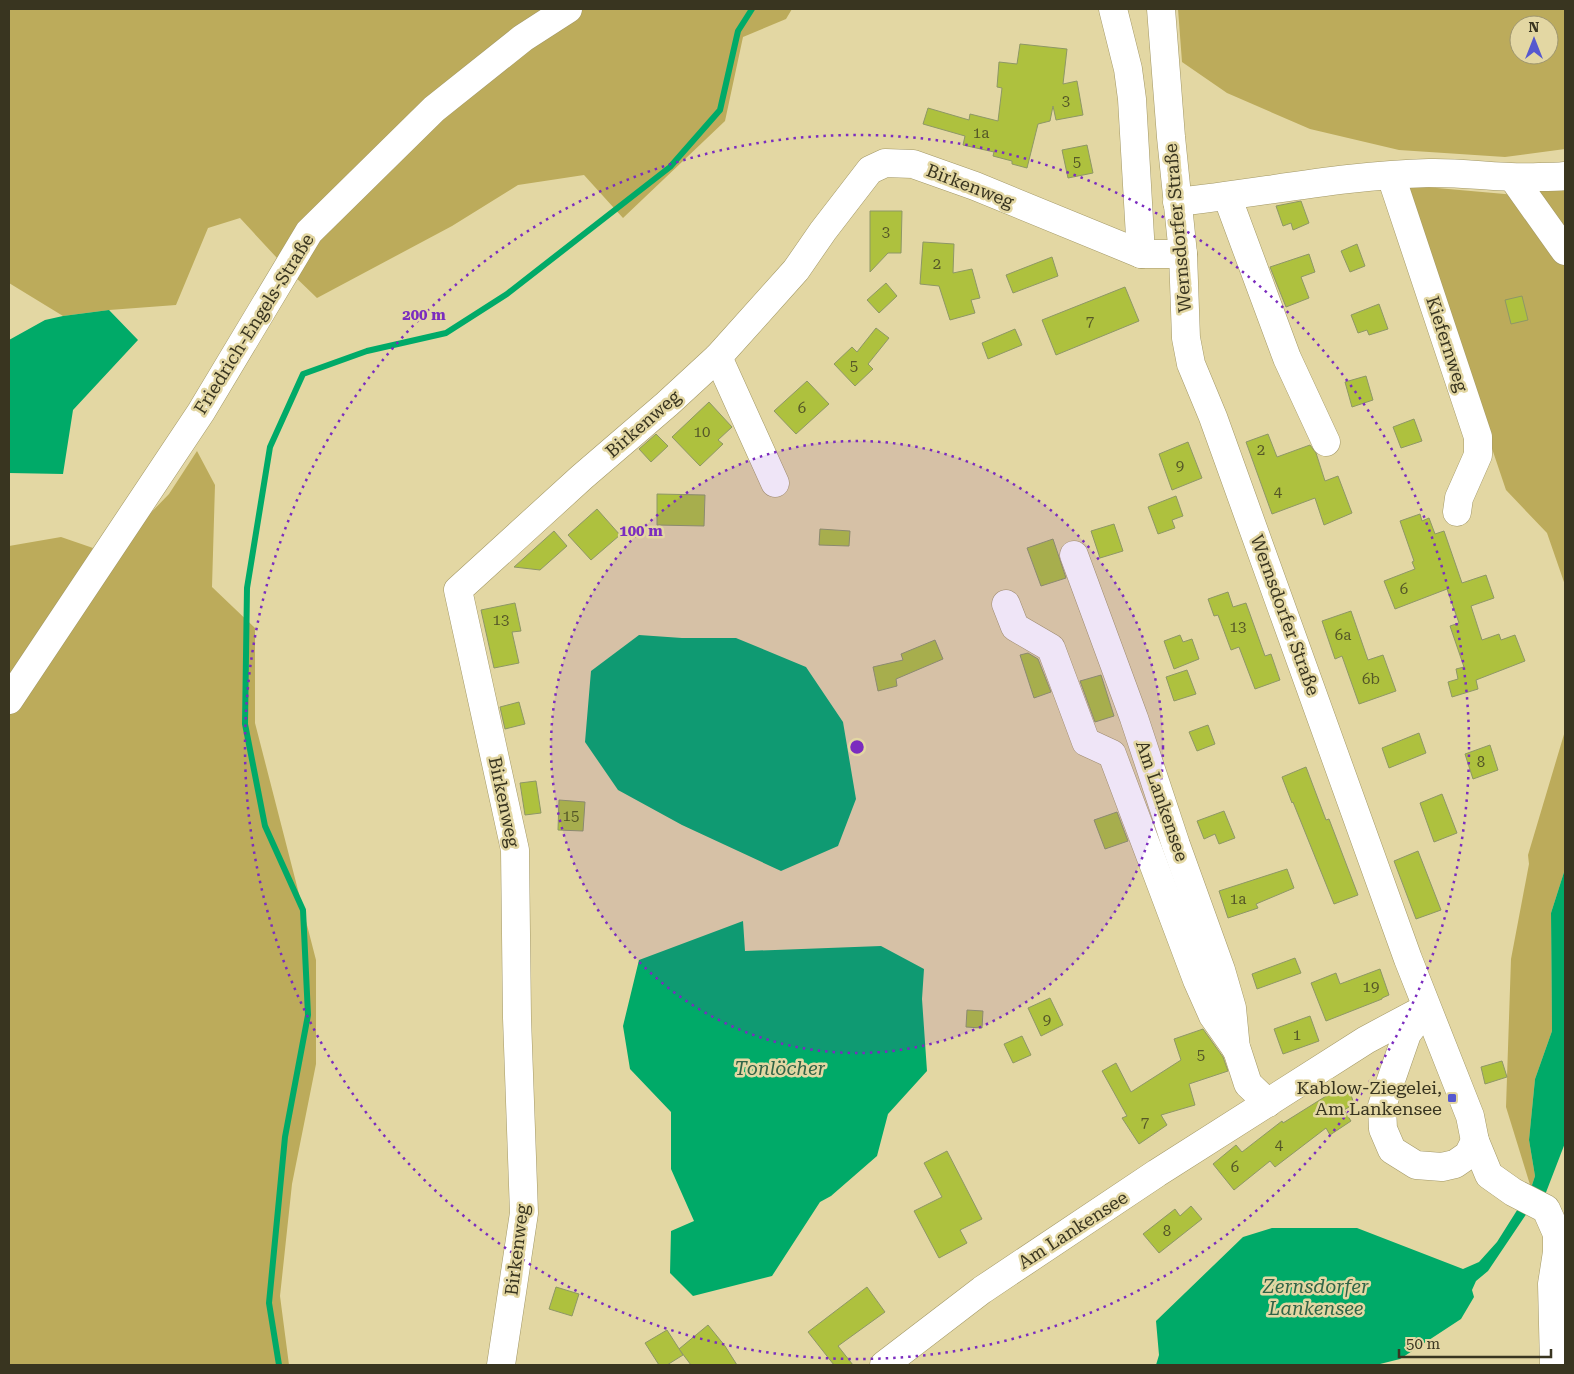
<svg xmlns="http://www.w3.org/2000/svg" width="1574" height="1374" font-family="'Roboto Serif',serif">
<style>
.green{fill:#bcab5b;fill-rule:evenodd}
.water{fill:#00aa68}
.lines{fill:none;stroke-linecap:round;stroke-linejoin:round}
.stream{stroke:#00aa68;stroke-width:6}
.building{fill:#aec13e;stroke:#8e9766}
.minor-casing{stroke:#a39866;stroke-width:29}
.minor{stroke:#fff;stroke-width:28}
.ring{fill:none;stroke:#7b2cbf;stroke-width:2.5;stroke-dasharray:2.5 5}
.poi-dot{fill:#5658cf;stroke:#e3d7a3;stroke-width:2}
.labels{text-anchor:middle;stroke-width:5;stroke-linejoin:round;paint-order:stroke}
.number-label{font-size:15px;fill:#565828}
.street-label{font-size:18px;fill:#393520;stroke:#e3d7a3}
.poi-label{font-size:18px;fill:#393520;stroke:#e3d7a3;text-anchor:end}
.water-label{font-size:19px;font-style:italic;fill:#306447;stroke:#e3d7a3}
.centre{fill:#7b2cbf;stroke:#e3d7a3;stroke-width:2.5}
.ring-label{font-size:15px;text-anchor:middle;font-weight:bold;fill:#7b2cbf;stroke:#e3d7a3;stroke-width:5;stroke-linejoin:round;paint-order:stroke}
</style>
<rect width="100%" height="100%" fill="#e3d7a3"/>
<g class="green">
<path d="M9 9H792L786 19 743 37 725 121 623 218 584 175 518 185 452 226 317 298 289 271 240 218 208 228 176 305 109 310 63 316 9 283Z"/>
<path d="M1178 9H1565V149L1505 157 1399 150 1310 129 1227 93 1182 62ZM1519 25H1549V55H1519Z"/>
<path d="M1565 184V585L1547 533 1506 490 1403 185 1516 195Z"/>
<path d="M197 451 215 485 212 587 255 628V723L316 960V1064L292 1184 280 1296 289 1365H9V710L110 555 169 494Z"/>
<path d="M61 537 93 548 9 698V546Z"/>
<path d="M1565 731V869L1551 913 1552 1031 1535 1079 1529 1140 1535 1176 1531 1188 1506 1107 1511 959 1529 864 1528 855Z"/>
</g>
<g class="water">
<path d="M109 310 138 340 73 410 63 474 9 473V340L45 320 63 316Z"/>
<path d="M639 635 682 638H736L806 667 843 722 856 799 838 846 781 871 682 825 618 790 585 742 591 671Z"/>
<path d="M1565 869V1143L1545 1195 1527 1213 1488 1271 1476 1281 1472 1290 1474 1297 1461 1319 1400 1359 1376 1365H1156L1159 1355 1156 1321 1243 1237 1272 1228H1357L1463 1269 1479 1262 1497 1242 1531 1188 1535 1176 1529 1140 1535 1079 1552 1031 1551 913Z"/>
<path d="M743 921 745 951 881 946 924 969 922 999 927 1071 888 1114 877 1156 831 1196 820 1202 772 1276 693 1296 670 1273 671 1231 694 1221 671 1169V1112L630 1069 623 1026 639 960Z"/>
</g>
<g class="lines">
<path class="stream" d="M279 1365 269 1303 285 1137 308 1015 303 910 265 826 245 724 247 588 270 447 303 374 367 351 446 333 507 294 670 167 720 110 738 31 752 9"/>
</g>
<g class="building">
<path d="M1020 44 1067 49 1063 84 1077 81 1083 115 1056 120 1053 106 1050 121 1038 124 1027 168 1012 164V161L993 156 994 152 963 145 965 136 923 124 928 108 969 120 970 114 998 121 1002 88 997 87 999 62 1017 64Z"/>
<path d="M1087 145 1093 173 1068 178 1062 150Z"/>
<path d="M1301 201 1309 223 1293 230 1291 223 1283 226 1276 206Z"/>
<path d="M870 211H902L901 253H888L870 272Z"/>
<path d="M923 242 954 244 953 273 972 269 980 298 971 300 975 313 950 320 939 286 920 284Z"/>
<path d="M1357 244 1365 266 1350 272 1341 251Z"/>
<path d="M1309 254 1315 272 1301 277 1309 298 1286 307 1270 267Z"/>
<path d="M1052 257 1058 276 1013 293 1006 275Z"/>
<path d="M886 283 897 296 879 313 867 300Z"/>
<path d="M1125 287 1139 321 1056 355 1042 320Z"/>
<path d="M1522 296 1528 320 1511 324 1505 300Z"/>
<path d="M1379 304 1388 329 1369 335 1367 330 1358 333 1351 315Z"/>
<path d="M876 328 889 338 868 364 873 369 855 386 834 364 852 347 857 352Z"/>
<path d="M1015 329 1022 345 988 359 982 343Z"/>
<path d="M1366 376 1373 400 1352 407 1345 382Z"/>
<path d="M807 381 829 404 796 434 774 411Z"/>
<path d="M709 402 732 427 718 440 723 444 700 466 672 437Z"/>
<path d="M1414 419 1422 441 1401 448 1393 427Z"/>
<path d="M656 434 668 446 651 462 639 449Z"/>
<path d="M1268 434 1277 457 1310 445 1316 453 1325 481 1338 476 1352 513 1324 525 1315 498 1272 514 1246 442Z"/>
<path d="M1188 442 1202 478 1172 490 1159 454Z"/>
<path d="M657 494 705 495 704 526 657 525Z"/>
<path d="M1176 496 1183 516 1172 520 1175 528 1158 534 1148 507Z"/>
<path d="M597 509 620 535 591 560 568 535Z"/>
<path d="M1420 514 1422 521 1429 518 1435 534 1444 531 1462 583 1486 575 1494 598 1471 606 1482 640 1499 634 1501 640 1515 635 1525 661 1476 680 1478 689 1452 697 1448 682 1458 679 1456 669 1464 667 1450 626 1459 623 1447 589 1395 609 1384 581 1415 569 1412 562 1414 561 1400 521Z"/>
<path d="M1114 524 1123 551 1100 558 1091 531Z"/>
<path d="M820 529 850 531 849 546 819 545Z"/>
<path d="M554 531 567 546 540 570 514 567Z"/>
<path d="M1053 539 1066 578 1041 586 1027 548Z"/>
<path d="M1228 592 1233 607 1246 603 1265 656 1271 654 1280 680 1255 689 1239 647 1231 650 1218 615 1214 616 1208 599Z"/>
<path d="M515 603 521 631 512 632 519 663 494 668 481 610Z"/>
<path d="M1351 611 1368 660 1383 655 1396 691 1359 704 1342 656 1335 659 1322 621Z"/>
<path d="M1180 635 1183 642 1192 639 1199 659 1174 669 1164 641Z"/>
<path d="M935 640 943 659 896 679 897 686 878 691 873 667 903 660 901 654Z"/>
<path d="M1028 653 1038 659 1051 692 1034 698 1020 655Z"/>
<path d="M1187 670 1196 694 1174 701 1166 677Z"/>
<path d="M1101 675 1114 716 1095 722 1080 681Z"/>
<path d="M519 702 525 724 505 729 500 707Z"/>
<path d="M1208 725 1215 744 1197 751 1189 732Z"/>
<path d="M1419 733 1426 753 1389 768 1382 748Z"/>
<path d="M1490 745 1498 770 1473 779 1465 754Z"/>
<path d="M1306 767 1326 820 1329 819 1358 895 1334 904 1293 802 1292 803 1282 777Z"/>
<path d="M536 781 541 813 525 815 520 783Z"/>
<path d="M1442 794 1457 833 1434 842 1420 803Z"/>
<path d="M559 800 585 802 583 831 558 830Z"/>
<path d="M1224 811 1235 838 1219 844 1215 834 1204 839 1197 821Z"/>
<path d="M1117 812 1128 841 1105 849 1094 820Z"/>
<path d="M1418 851 1441 910 1416 919 1394 861Z"/>
<path d="M1287 869 1294 888 1256 904 1258 908 1228 918 1219 891Z"/>
<path d="M1295 958 1301 973 1257 989 1252 974Z"/>
<path d="M1380 969 1389 995 1382 998V999L1326 1021 1311 983 1336 973 1340 984Z"/>
<path d="M1050 998 1063 1025 1041 1036 1028 1008Z"/>
<path d="M967 1010 983 1011 982 1028 966 1027Z"/>
<path d="M1310 1016 1319 1041 1283 1054 1274 1029Z"/>
<path d="M1203 1029 1223 1057 1228 1071 1189 1084 1195 1105 1161 1115 1167 1125 1139 1144 1122 1118 1127 1116 1102 1071 1116 1063 1131 1092 1181 1060 1174 1039Z"/>
<path d="M1022 1036 1031 1055 1013 1063 1004 1044Z"/>
<path d="M1502 1061 1507 1077 1485 1084 1481 1067Z"/>
<path d="M1347 1083 1354 1104 1344 1110 1351 1121 1330 1135 1326 1128 1275 1167 1270 1161 1234 1190 1213 1164 1236 1145 1242 1152 1282 1121 1283 1123Z"/>
<path d="M947 1151 982 1219 960 1230 967 1243 939 1258 914 1211 942 1197 924 1163Z"/>
<path d="M1191 1206 1202 1219 1159 1253 1143 1234 1175 1209 1180 1216Z"/>
<path d="M556 1287 579 1294 572 1316 549 1309Z"/>
<path d="M867 1287 885 1312 838 1346 853 1365H834L808 1332Z"/>
<path d="M708 1325 725 1346 737 1365H691L679 1349Z"/>
<path d="M667 1330 683 1355 667 1365H659L645 1343Z"/>
</g>
<g class="lines">
<g class="minor-casing">
<g id="minor">
<path d="M1113 9 1128 69 1132 99 1141 254"/>
<path d="M1161 9 1171 137 1183 254 1186 338 1191 364 1213 417 1245 506 1408 959 1470 1116 1475 1141 1489 1175 1513 1192 1546 1209 1557 1234V1252L1552 1284 1554 1365"/>
<path d="M1391 176 1478 437V455L1459 498 1457 512"/>
<path d="M1513 178 1565 251"/>
<path d="M1227 196 1287 358 1326 442"/>
<path d="M1177 202C1261 193 1345 175 1429 173 1466 172 1502 179 1539 177 1548 177 1557 177 1565 176"/>
<path d="M718 357 775 483"/>
<path d="M1074 555 1134 718 1176 845 1221 970 1232 1008 1236 1049"/>
<path d="M1006 604 1015 627 1051 648 1086 742 1112 754 1197 980 1213 1016 1237 1050 1248 1084 1268 1103"/>
<path d="M9 700 201 412 309 232 434 109 523 38 568 9"/>
<path d="M1424 1011 1407 1034 1382 1106 1383 1129 1392 1150 1416 1165 1442 1167 1455 1164 1468 1155 1475 1141"/>
<path d="M501 1365 524 1213 517 1018 515 850 458 590 582 477 667 404 718 357 796 270 823 231 870 170 885 163 913 164 975 186 1141 254H1183"/>
<path d="M884 1365 982 1290 1157 1173 1366 1040 1426 1008"/>
</g>
</g>
<use href="#minor" class="minor"/>
</g>
<circle cx="857" cy="747" r="306" fill="#7b2cbf" fill-opacity=".12"/>
<g class="ring">
<circle cx="857" cy="747" r="306"/>
<circle cx="857" cy="747" r="612"/>
</g>
<rect class="poi-dot" x="1447" y="1093" width="10" height="10" rx="2.5"/>
<g class="labels">
<g class="number-label">
<text x="1066" y="106">3</text>
<text x="981" y="138">1a</text>
<text x="1077" y="167">5</text>
<text x="886" y="237">3</text>
<text x="937" y="269">2</text>
<text x="1090" y="326">7</text>
<text x="854" y="371">5</text>
<text x="802" y="413">6</text>
<text x="702" y="437">10</text>
<text x="1261" y="455">2</text>
<text x="1180" y="471">9</text>
<text x="1278" y="497">4</text>
<text x="1404" y="594">6</text>
<text x="501" y="625">13</text>
<text x="1238" y="632">13</text>
<text x="1343" y="640">6a</text>
<text x="1371" y="684">6b</text>
<text x="1481" y="767">8</text>
<text x="571" y="821">15</text>
<text x="1238" y="904">1a</text>
<text x="1371" y="992">19</text>
<text x="1047" y="1025">9</text>
<text x="1297" y="1040">1</text>
<text x="1201" y="1060">5</text>
<text x="1145" y="1127">7</text>
<text x="1279" y="1150">4</text>
<text x="1235" y="1172">6</text>
<text x="1167" y="1236">8</text>
</g>
<g class="street-label">
<text transform="translate(970 186) rotate(21)" y="6">Birkenweg</text>
<text transform="translate(1178 228) rotate(-95)" y="6">Wernsdorfer Straße</text>
<text transform="translate(254 324) rotate(-58)" y="6">Friedrich-Engels-Straße</text>
<text transform="translate(1447 344) rotate(72)" y="6">Kiefernweg</text>
<text transform="translate(643 424) rotate(-41)" y="6">Birkenweg</text>
<text transform="translate(1285 615) rotate(70)" y="6">Wernsdorfer Straße</text>
<text transform="translate(1162 801) rotate(71)" y="6">Am Lankensee</text>
<text transform="translate(504 802) rotate(78)" y="6">Birkenweg</text>
<text transform="translate(1073 1230) rotate(-33)" y="6">Am Lankensee</text>
<text transform="translate(517 1250) rotate(-83)" y="6">Birkenweg</text>
</g>
<g class="poi-label">
<text x="1442" y="1094">Kablow-Ziegelei,<tspan x="1442" dy="21">Am Lankensee</tspan></text>
</g>
<g class="water-label">
<text x="780" y="1075">Tonlöcher</text>
<text x="1316" y="1293">Zernsdorfer<tspan x="1316" dy="22">Lankensee</tspan></text>
</g>
</g>
<circle cx="857" cy="747" r="8" class="centre"/>
<g class="ring-label">
<text x="424" y="320">200 m</text>
<text x="641" y="536">100 m</text>
</g>
<rect width="1574" height="1374" fill="none" stroke="#393520" stroke-width="20"/>
<g transform="translate(1534 40)"><circle r="24" fill="#e3d7a3" stroke="#9f966f"/>
<path d="M0-4L9 19L0 12L-9 19Z" fill="#5658cf"/>
<text y="-8" font-size="14" font-weight="bold" text-anchor="middle" fill="#393520">N</text>
</g>
<path d="M1399 1349v8h152v-8" fill="none" stroke="#393520" stroke-width="2.5"/>
<text x="1406" y="1349" font-size="15" fill="#393520" stroke="#e3d7a3" stroke-width="4" paint-order="stroke">50 m</text>
</svg>
